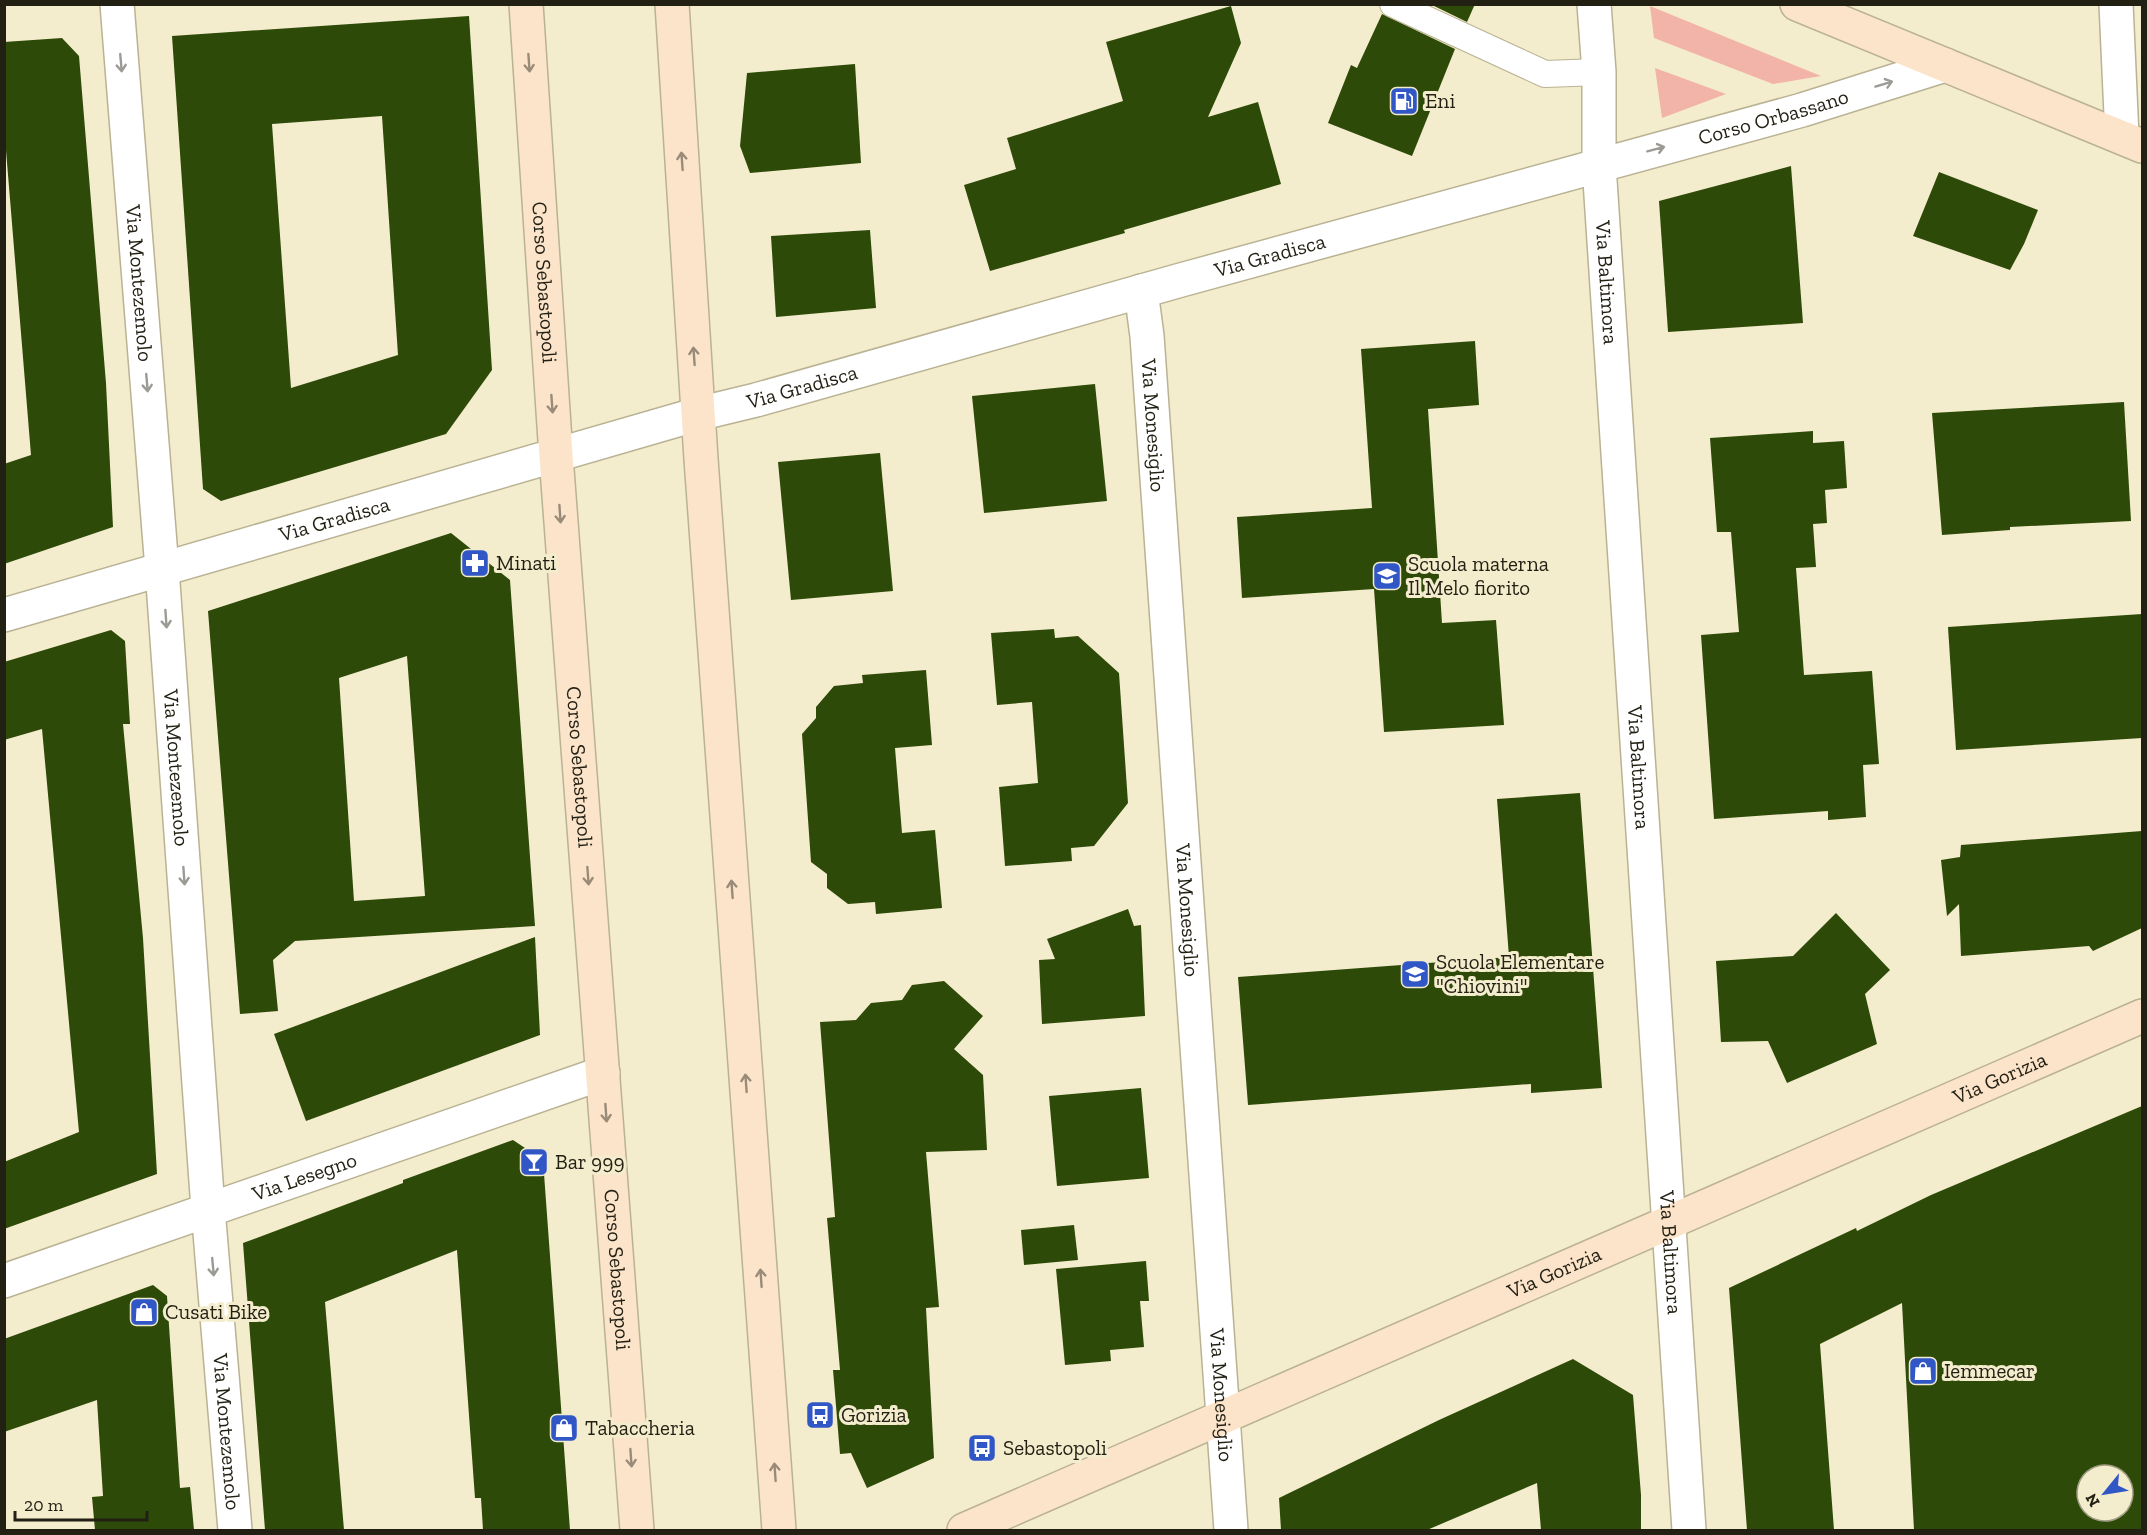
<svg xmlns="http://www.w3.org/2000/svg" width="2147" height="1535" font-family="'Zilla Slab',serif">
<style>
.green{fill:#f2b3a8}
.building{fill:#2e4a08;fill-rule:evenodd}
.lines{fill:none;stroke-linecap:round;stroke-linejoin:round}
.lane-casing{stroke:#b9b293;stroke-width:28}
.street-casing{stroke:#b9b293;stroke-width:36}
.secondary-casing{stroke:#b9b293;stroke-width:36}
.lane{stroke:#fff;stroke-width:26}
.street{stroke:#fff;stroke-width:33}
.secondary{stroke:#fce4cb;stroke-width:33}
.oneway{stroke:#9c9a95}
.oneway2{stroke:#9a8b78}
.labels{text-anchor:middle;stroke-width:6;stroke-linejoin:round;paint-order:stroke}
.poi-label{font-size:21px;fill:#221f13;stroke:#f4edcd;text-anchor:start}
.street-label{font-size:21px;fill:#221f13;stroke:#f4edcd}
</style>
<rect width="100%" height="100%" fill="#f4edcd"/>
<g class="green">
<path d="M1650 6 1821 76 1773 84 1654 38Z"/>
<path d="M1655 68 1726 94 1662 118Z"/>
</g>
<g class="building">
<path d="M1430 4H1475L1467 22Z"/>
<path d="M1231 6 1241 43 1208 117 1258 102 1281 184 1124 230 1125 233 990 271 964 185 1016 169 1007 138 1123 101 1106 42Z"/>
<path d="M1382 14 1455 49 1412 156 1328 123 1351 65 1357 68Z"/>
<path d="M469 16 492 370 446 434 221 501 203 489 172 36ZM382 116 398 355 291 388 272 124Z"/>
<path d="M62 38 79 56 106 383 113 527 4 564V464L31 455 4 126V42Z"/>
<path d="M855 64 861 163 750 173 740 146 747 73Z"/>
<path d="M1791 166 1803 323 1668 332 1659 201Z"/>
<path d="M1939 172 2038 210 2024 244 2010 270 1913 236Z"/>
<path d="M870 230 876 308 776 317 771 236Z"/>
<path d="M1475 341 1479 405 1428 409 1442 623 1496 620 1504 725 1384 732 1374 589 1242 598 1237 517 1372 508 1361 349Z"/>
<path d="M1095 384 1107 501 984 513 972 396Z"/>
<path d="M2124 402 2131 521 2010 527V530L1942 535 1932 413Z"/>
<path d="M1813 431V443L1844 441 1847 488 1825 490 1827 523 1813 524 1816 567 1796 568 1804 675 1872 671 1879 764 1863 765 1866 817 1828 820V811L1714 819 1701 635 1739 632 1731 532H1717L1710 438Z"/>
<path d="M880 453 893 591 791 600 778 462Z"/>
<path d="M451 533 510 580 535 926 295 941 273 960 278 1011 240 1014 208 611ZM407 656 425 896 354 901 339 678Z"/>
<path d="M2142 614V738L1956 750 1948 627Z"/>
<path d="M1054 629 1055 638 1078 636 1119 673 1128 803 1094 846 1071 848 1072 861 1005 866 999 787 1038 783 1032 702 997 705 991 633Z"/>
<path d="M111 630 125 641 130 724H123L143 938 157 1174 4 1229V1162L79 1132 42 729 4 740V662Z"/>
<path d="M926 670 932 745 895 748 902 833 935 830 942 908 876 914 875 902 848 904 827 888V874L811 862 802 734 816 718V707L834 686 863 683 862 675Z"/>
<path d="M1580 793 1602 1088 1531 1093V1084L1248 1105 1238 977 1509 957 1497 799Z"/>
<path d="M2142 831V928L2093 951 2089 946 1961 956 1959 904 1947 916 1941 860 1960 857 1961 845Z"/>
<path d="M1128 909 1134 926 1141 925 1145 1016 1042 1024 1039 960 1055 959 1047 939Z"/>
<path d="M1836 913 1890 970 1865 994 1877 1044 1787 1083 1768 1041 1721 1042 1716 961 1793 956Z"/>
<path d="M535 937 540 1035 306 1121 274 1034Z"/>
<path d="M944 981 983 1016 954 1049 983 1075 987 1150 926 1152 939 1307 926 1308 934 1458 867 1488 851 1453 840 1454 833 1370H840L827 1218 835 1217 820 1022 856 1020 871 1003 902 1000 912 985Z"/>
<path d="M1141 1088 1149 1178 1057 1186 1049 1096Z"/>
<path d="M2142 1106V1530H1914L1902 1303 1820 1344 1834 1530H1747L1729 1288 1856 1228 1857 1231 1931 1195ZM2087 1475H2123V1511H2087Z"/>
<path d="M513 1140 543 1160 570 1530H483L481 1498H475L457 1250 325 1302 344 1530H265L243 1243 403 1183V1180Z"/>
<path d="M1074 1225 1078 1260 1024 1265 1021 1230Z"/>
<path d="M1146 1261 1149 1301H1140L1144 1347 1110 1350 1111 1361 1065 1365 1056 1269Z"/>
<path d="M153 1285 167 1296 180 1488 190 1487 194 1530H95L92 1497 103 1496 97 1400 4 1432V1339Z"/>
<path d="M1573 1359 1633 1395 1641 1495V1530H1541L1537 1483 1427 1530H1281L1279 1498 1439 1420Z"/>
</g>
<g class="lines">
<g class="lane-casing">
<path id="lane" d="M1393 4 1545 74 1599 72"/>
</g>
<g class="street-casing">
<g id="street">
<path id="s1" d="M117 4 162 569 208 1209 235 1530"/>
<path id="s2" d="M1594 4 1599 72V165L1689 1530"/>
<path d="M2116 4 2122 137"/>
<path id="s3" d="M1141 291 1147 336 1231 1530"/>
<path id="s4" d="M4 615 698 414 756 400 1181 280 1802 110 1945 65"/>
<path id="s5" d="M4 1281 603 1073"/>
</g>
</g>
<g class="secondary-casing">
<g id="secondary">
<path id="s6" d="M526 4 556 456 637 1530"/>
<path d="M672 4 701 459 779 1530"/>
<path d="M1797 4 2142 146"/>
<path id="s7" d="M964 1530 2142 1016"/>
</g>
</g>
<use href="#lane" class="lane"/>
<use href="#street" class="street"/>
<use href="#secondary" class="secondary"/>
</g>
<defs><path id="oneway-shaft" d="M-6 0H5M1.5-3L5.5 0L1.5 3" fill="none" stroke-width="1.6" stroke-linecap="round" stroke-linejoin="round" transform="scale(1.5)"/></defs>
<g class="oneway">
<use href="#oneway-shaft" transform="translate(121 63) rotate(85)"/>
<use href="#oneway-shaft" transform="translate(1884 84) rotate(-17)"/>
<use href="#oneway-shaft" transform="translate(1656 149) rotate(-15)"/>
<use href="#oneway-shaft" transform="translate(147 383) rotate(85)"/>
<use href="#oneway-shaft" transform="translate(166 619) rotate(86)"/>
<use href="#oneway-shaft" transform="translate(184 876) rotate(86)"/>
<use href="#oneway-shaft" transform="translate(213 1267) rotate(85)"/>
</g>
<g class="oneway2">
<use href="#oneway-shaft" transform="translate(529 63) rotate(86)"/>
<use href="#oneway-shaft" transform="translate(682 161) rotate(-94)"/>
<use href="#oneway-shaft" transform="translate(694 356) rotate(-94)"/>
<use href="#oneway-shaft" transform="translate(552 404) rotate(86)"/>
<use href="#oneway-shaft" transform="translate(560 514) rotate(86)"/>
<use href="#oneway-shaft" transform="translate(588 876) rotate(86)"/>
<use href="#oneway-shaft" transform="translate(732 889) rotate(-94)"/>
<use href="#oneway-shaft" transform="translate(746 1083) rotate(-94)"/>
<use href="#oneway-shaft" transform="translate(606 1113) rotate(86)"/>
<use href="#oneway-shaft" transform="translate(761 1278) rotate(-94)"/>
<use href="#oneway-shaft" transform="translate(631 1458) rotate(86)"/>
<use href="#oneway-shaft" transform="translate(775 1472) rotate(-94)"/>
</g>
<defs>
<g id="fuel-square" transform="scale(1.5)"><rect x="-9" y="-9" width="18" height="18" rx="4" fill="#3156c6" stroke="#f4edcd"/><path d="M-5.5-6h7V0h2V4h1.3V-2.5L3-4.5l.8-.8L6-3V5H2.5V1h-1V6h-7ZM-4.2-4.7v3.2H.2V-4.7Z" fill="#fff"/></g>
<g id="pharmacy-square" transform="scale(1.5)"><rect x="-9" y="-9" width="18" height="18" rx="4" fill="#3156c6" stroke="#f4edcd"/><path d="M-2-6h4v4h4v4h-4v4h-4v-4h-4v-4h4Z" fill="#fff"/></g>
<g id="school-square" transform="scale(1.5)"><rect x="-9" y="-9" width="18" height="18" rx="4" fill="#3156c6" stroke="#f4edcd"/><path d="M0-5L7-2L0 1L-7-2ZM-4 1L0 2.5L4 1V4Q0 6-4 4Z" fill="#fff"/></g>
<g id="bar-square" transform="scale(1.5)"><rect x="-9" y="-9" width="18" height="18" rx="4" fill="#3156c6" stroke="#f4edcd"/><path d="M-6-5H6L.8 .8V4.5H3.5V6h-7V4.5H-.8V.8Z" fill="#fff"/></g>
<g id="shop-square" transform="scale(1.5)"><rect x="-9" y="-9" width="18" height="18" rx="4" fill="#3156c6" stroke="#f4edcd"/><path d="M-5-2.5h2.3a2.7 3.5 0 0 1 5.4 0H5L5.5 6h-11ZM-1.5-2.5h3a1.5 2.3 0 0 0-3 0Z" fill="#fff"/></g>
<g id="bus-square" transform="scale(1.5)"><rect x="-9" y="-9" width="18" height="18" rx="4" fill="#3156c6" stroke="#f4edcd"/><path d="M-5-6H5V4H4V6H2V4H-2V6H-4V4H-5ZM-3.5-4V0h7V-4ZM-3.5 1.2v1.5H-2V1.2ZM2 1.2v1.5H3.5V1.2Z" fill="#fff"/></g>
</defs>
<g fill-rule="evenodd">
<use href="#fuel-square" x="1404" y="101"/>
<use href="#pharmacy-square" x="475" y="563"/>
<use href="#school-square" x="1387" y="576"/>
<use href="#school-square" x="1415" y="974"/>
<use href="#bar-square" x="534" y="1162"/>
<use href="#shop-square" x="144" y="1312"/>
<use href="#shop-square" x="1923" y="1371"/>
<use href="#bus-square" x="820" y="1415"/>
<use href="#shop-square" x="564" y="1428"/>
<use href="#bus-square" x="982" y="1448"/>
</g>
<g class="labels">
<g class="poi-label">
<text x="1425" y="108">Eni</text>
<text x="496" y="570">Minati</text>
<text x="1408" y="571">Scuola materna<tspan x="1408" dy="24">Il Melo fiorito</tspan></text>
<text x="1436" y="969">Scuola Elementare<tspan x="1436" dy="24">"Chiovini"</tspan></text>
<text x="555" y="1169">Bar 999</text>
<text x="165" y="1319">Cusati Bike</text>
<text x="1944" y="1378">Iemmecar</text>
<text x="841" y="1422">Gorizia</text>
<text x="585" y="1435">Tabaccheria</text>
<text x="1003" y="1455">Sebastopoli</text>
</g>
<g class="street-label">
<text dy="7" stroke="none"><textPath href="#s4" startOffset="1838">Corso Orbassano</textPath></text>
<text dy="7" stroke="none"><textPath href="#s4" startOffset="1316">Via Gradisca</textPath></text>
<text dy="7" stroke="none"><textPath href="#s1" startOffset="280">Via Montezemolo</textPath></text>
<text dy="7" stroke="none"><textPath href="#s6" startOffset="279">Corso Sebastopoli</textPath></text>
<text dy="7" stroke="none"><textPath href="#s2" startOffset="279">Via Baltimora</textPath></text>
<text dy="7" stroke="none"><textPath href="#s4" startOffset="830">Via Gradisca</textPath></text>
<text dy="7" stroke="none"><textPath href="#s3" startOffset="135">Via Monesiglio</textPath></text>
<text dy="7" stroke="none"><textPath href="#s4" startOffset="344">Via Gradisca</textPath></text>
<text dy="7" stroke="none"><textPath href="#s1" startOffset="766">Via Montezemolo</textPath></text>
<text dy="7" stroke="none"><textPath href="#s6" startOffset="765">Corso Sebastopoli</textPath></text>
<text dy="7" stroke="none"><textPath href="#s2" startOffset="765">Via Baltimora</textPath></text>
<text dy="7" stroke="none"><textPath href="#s3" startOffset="621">Via Monesiglio</textPath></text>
<text dy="7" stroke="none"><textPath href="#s7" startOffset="1130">Via Gorizia</textPath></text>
<text dy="7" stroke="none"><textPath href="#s5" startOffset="318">Via Lesegno</textPath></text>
<text dy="7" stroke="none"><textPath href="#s2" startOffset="1251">Via Baltimora</textPath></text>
<text dy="7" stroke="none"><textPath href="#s6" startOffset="1269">Corso Sebastopoli</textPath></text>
<text dy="7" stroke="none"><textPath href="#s7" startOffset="644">Via Gorizia</textPath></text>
<text dy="7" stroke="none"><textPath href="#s3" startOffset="1107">Via Monesiglio</textPath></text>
<text dy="7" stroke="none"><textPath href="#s1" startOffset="1432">Via Montezemolo</textPath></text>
</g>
</g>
<rect width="2147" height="1535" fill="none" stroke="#221f13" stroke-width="12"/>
<g transform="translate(2105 1493) rotate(240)"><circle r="28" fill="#f4edcd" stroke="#a09b83" stroke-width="1.5"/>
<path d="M0-4.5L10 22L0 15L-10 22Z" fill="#3156c6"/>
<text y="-9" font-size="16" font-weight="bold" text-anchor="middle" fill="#221f13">N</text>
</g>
<path d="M15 1511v9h132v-9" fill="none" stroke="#221f13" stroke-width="3"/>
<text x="24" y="1511" font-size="18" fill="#221f13" stroke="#f4edcd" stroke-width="4.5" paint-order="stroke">20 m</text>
</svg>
